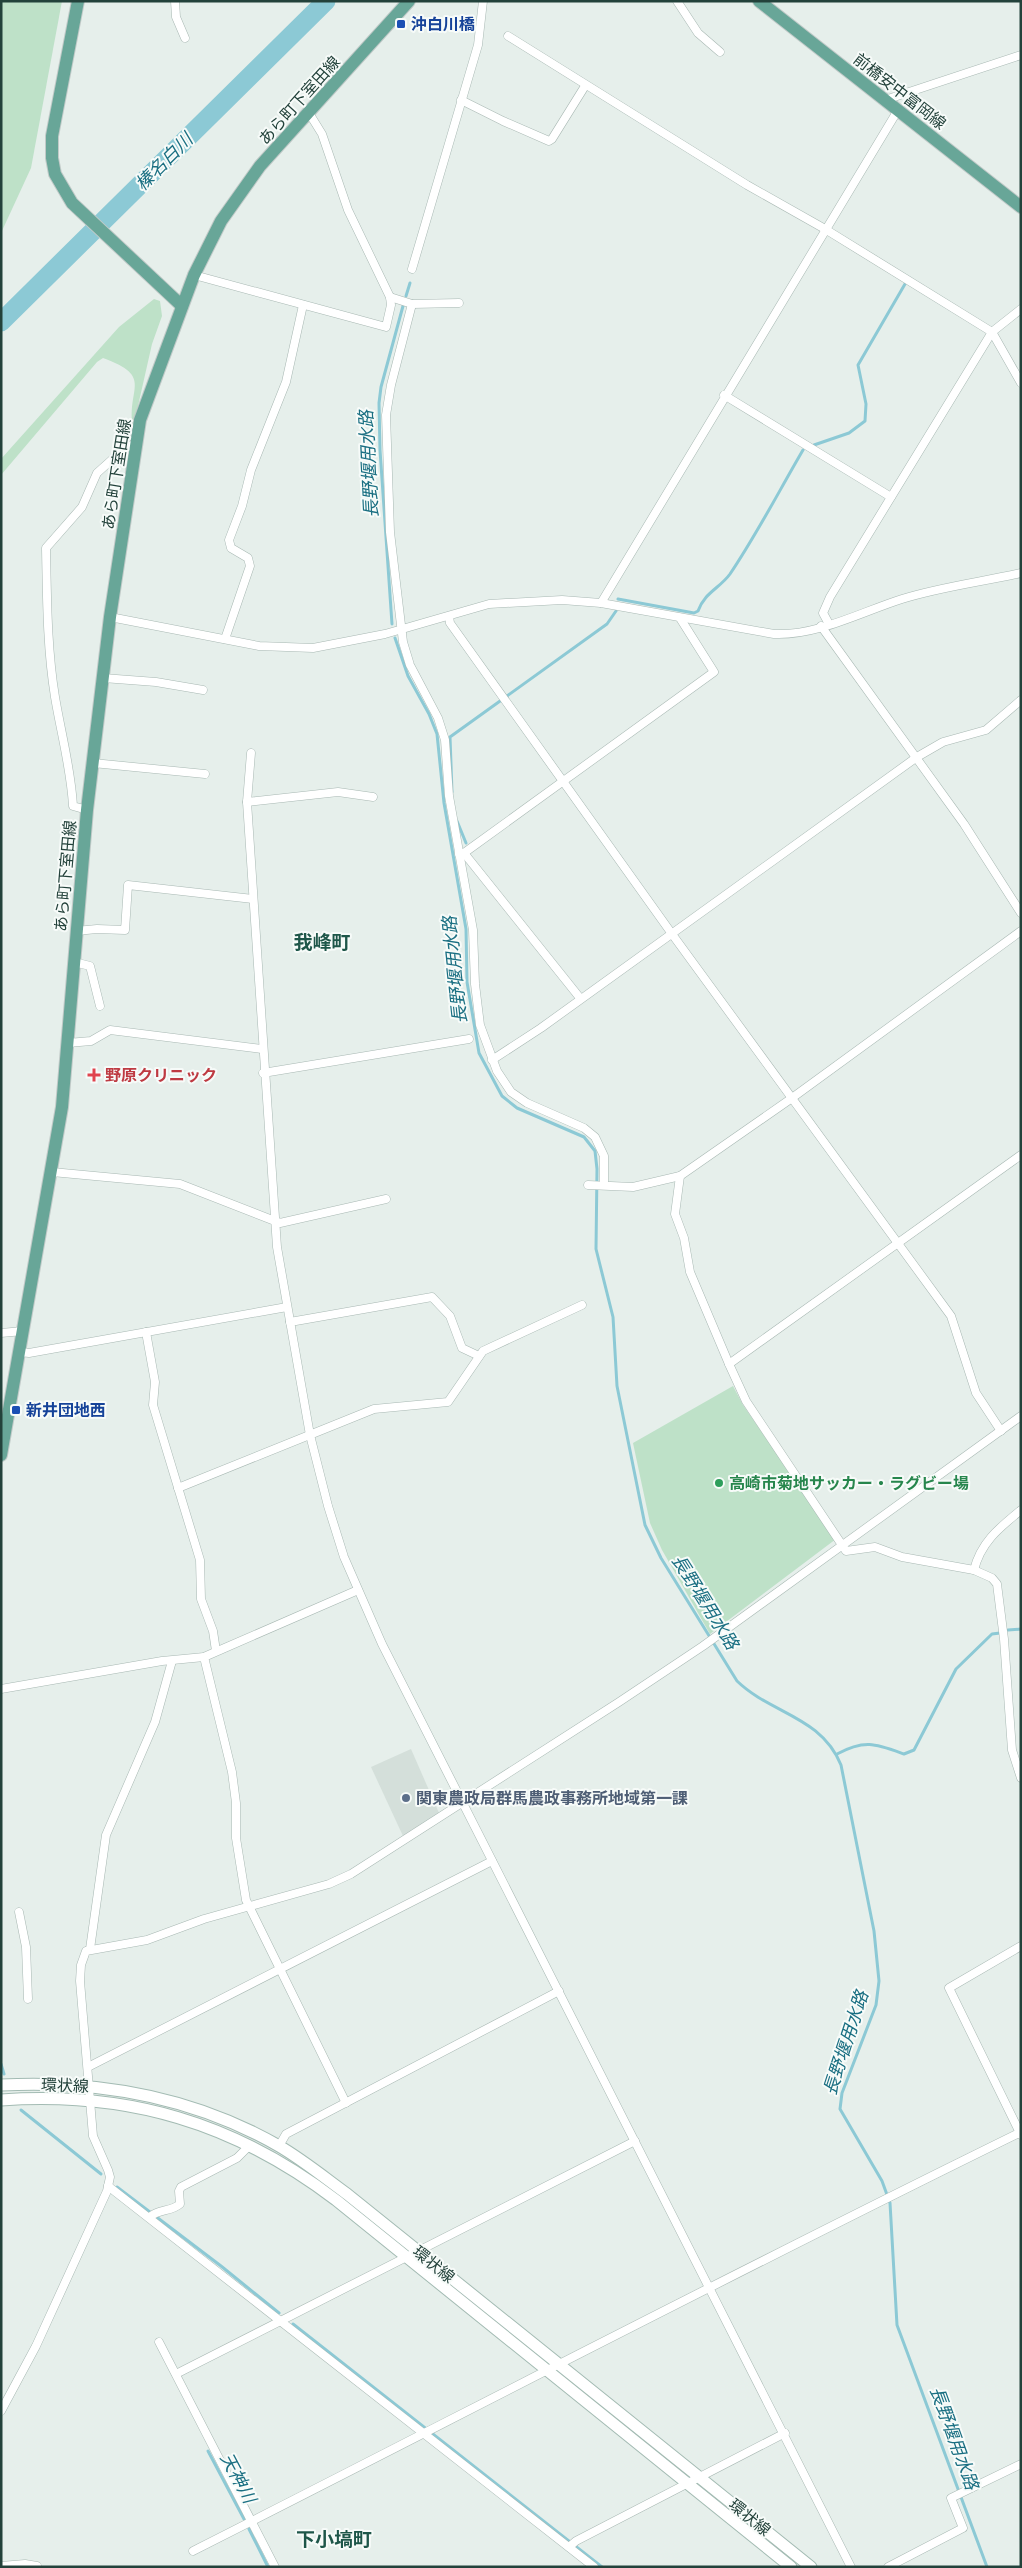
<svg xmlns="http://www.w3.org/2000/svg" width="1022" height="2568" font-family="'Public Sans','Noto Sans JP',sans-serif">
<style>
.built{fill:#d4dfda}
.green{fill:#bee1c8}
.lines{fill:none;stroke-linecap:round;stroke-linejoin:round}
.stream{stroke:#8cc9d5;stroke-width:3}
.river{stroke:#8cc9d5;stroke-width:19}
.street-casing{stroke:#a8b8b3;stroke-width:9}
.secondary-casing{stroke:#a3bbb3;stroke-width:13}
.primary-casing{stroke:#c1cac8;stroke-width:14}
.street{stroke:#fff;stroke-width:8}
.secondary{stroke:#fff;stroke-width:11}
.primary{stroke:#68a698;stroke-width:12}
.transit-dot{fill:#1a4fb4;stroke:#f7fbf9;stroke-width:2}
.health-dot{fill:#e0444e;stroke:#f7fbf9;stroke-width:2}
.leisure-dot{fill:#2e9e5b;stroke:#f7fbf9;stroke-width:2}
.service-dot{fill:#5c6f8a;stroke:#f7fbf9;stroke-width:2}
.labels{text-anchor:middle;stroke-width:4;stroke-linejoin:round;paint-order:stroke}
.transit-label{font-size:16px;font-weight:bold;fill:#164399;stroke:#f7fbf9;text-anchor:start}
.street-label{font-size:16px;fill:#23423b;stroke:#f7fbf9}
.health-label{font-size:16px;font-weight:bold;fill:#be3a42;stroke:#f7fbf9;text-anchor:start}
.leisure-label{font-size:16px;font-weight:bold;fill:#27864d;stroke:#f7fbf9;text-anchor:start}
.service-label{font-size:16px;font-weight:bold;fill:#4e5e75;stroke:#f7fbf9;text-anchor:start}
.water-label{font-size:18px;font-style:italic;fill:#1a6f82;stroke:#f7fbf9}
.quarter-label{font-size:19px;font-weight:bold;fill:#1e5649;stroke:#f7fbf9}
</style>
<rect width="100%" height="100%" fill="#e6efeb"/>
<path class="built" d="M411 1749 439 1813 403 1836 371 1767Z"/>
<g class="green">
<path d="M1 1H62L31 168 1 233Z"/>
<path d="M154 299 160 301 162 316 152 344 133 428C126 388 155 377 103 358L97 362 1 475V459L119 327Z"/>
<path d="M733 1386 743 1405 836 1539 710 1634 662 1550 650 1523 633 1443Z"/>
</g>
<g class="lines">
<g class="stream">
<path d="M406 296 410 283"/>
<path d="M814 445 849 433 865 421 866 404 858 365 905 284"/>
<path d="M618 599 694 613 698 611C704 593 720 588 730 574 757 534 779 491 803 450"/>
<path d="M392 624 380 450 379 403 381 387 403 306"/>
<path d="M395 638 408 676 429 714 437 734 444 803 466 929 467 982 479 1053 502 1096 517 1108 584 1137 595 1151 597 1169 596 1249 613 1317 617 1386 645 1525 661 1558 737 1681C771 1714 821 1716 841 1765L874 1931 879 1981 876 2005 842 2093 840 2109 882 2181 890 2203 897 2325 987 2567"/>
<path d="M452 792 450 737 607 624 616 611"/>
<path d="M457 821 466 843"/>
<path d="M1008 1630 1021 1629"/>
<path d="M837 1754C865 1739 876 1744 904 1754L914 1750 956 1669 992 1634 1000 1633"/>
<path d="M1 2064 4 2074"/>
<path d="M21 2110 101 2174"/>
<path d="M117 2187 221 2266 279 2313"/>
<path d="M293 2324 602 2567"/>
<path d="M208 2451 244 2519"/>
<path d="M249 2529 268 2567"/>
</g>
<path class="river" d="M1 322 326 1"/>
<g class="street-casing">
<g id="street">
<path d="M175 1 176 17 185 38"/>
<path d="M677 1 698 33 720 52"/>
<path d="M508 36 747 185 825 229 992 332 1021 383"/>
<path d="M461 100 503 121 549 141 552 139 585 86"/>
<path d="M885 100 1021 55"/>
<path d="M412 269 478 45 483 1"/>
<path d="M194 275 386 327 391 305 390 297 348 210 322 134 309 113"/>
<path d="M390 297 412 304 459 303"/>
<path d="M412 304 391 385 386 415 390 532 403 642 410 665 438 718 445 740 449 796 473 930 475 984 480 1025 497 1071 511 1092 527 1103 584 1128 595 1137 604 1156V1185"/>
<path d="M724 395 891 497"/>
<path d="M601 603 898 110"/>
<path d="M110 617 259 646 313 648 385 634 489 604 562 600 601 603 774 634C817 636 861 612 902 599 940 587 981 582 1021 573"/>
<path d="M449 617 450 623 672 934 951 1316 976 1393 1001 1431"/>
<path d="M829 624 823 613 830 597 992 332 1021 309"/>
<path d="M821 626 964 824 1021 913"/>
<path d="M225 639 250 566 248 558 231 548 229 540 242 506 251 470 286 382 303 305"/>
<path d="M103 678 156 682 203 690"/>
<path d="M251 753 247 802 277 1247 310 1435 328 1506 344 1557 382 1644 851 2567"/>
<path d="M93 763 205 774"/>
<path d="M247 802 338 792 373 797"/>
<path d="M87 810 73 806C71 769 61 733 55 697 47 648 47 598 46 548L82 507 97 473 125 448 135 444"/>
<path d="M464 853 580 998"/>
<path d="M459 854 464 853 714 672 680 618"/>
<path d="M76 931 97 929 125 930 128 885 253 899"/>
<path d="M74 962 90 966 100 1006"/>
<path d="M68 1043 91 1041 110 1030 262 1049"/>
<path d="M492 1060 541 1028 917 757 943 742 986 730 1021 700"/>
<path d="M263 1073 469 1039"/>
<path d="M52 1172 180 1184 280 1223 386 1199"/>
<path d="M680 1176 675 1214 684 1238 690 1272 729 1364 746 1401 846 1551 875 1547 902 1557 974 1570 992 1578 997 1584 1004 1639 1012 1750 1021 1778"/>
<path d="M588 1185 633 1187 680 1176 792 1098 1021 931"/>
<path d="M290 1322 432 1297 450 1316 462 1348 479 1356"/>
<path d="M146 1332 155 1382 153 1405 200 1560 201 1599 213 1631 216 1651"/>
<path d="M1 1333 23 1331"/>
<path d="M20 1352 29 1353 287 1307"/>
<path d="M729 1364 1021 1155"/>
<path d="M178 1488 374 1409 448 1402 483 1351 582 1305"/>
<path d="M974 1570C981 1542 999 1528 1021 1510"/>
<path d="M204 1657 232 1772 236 1803V1838L246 1900 346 2103"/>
<path d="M1 1689 162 1661 204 1657 358 1590"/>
<path d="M19 1912 26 1947 28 1999"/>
<path d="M1021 1946 949 1988 1021 2135"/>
<path d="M90 1949 106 1835 155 1722 172 1661"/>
<path d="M88 2067 492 1861"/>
<path d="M279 2146 286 2134 559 1991"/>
<path d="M108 2186 594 2567"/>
<path d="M150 2217C158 2209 171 2212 180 2204L179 2191 181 2187 237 2158 250 2145"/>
<path d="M159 2342 275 2567"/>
<path d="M176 2374 635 2141"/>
<path d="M1 2411 36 2346 107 2191 110 2177 108 2170 93 2136 80 1981 81 1965 86 1951 147 1940 204 1919 329 1884 351 1874 619 1702 703 1646 1021 1416"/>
<path d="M569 2547 576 2541 785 2433"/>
<path d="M193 2551C469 2411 743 2268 1021 2132"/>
<path d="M1 2566 25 2564 37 2566"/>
<path d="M888 2567 963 2528 951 2498 1021 2464"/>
</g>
</g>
<g class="secondary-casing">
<g id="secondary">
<path d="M1 2085C98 2080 194 2097 279 2146 303 2160 325 2178 347 2194L811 2567"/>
<path d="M1 2100C128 2091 235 2123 336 2200L791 2567"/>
</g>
</g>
<g class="primary-casing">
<g id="primary">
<path d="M78 1 52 136V158L55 174 72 203 182 306"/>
<path d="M759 1 1021 207"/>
<path d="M1 1455 62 1107 87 810 110 617 140 420 194 275 221 221 260 166 409 1"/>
</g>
</g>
<use href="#street" class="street"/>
<use href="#secondary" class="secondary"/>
<use href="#primary" class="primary"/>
</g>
<g class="transit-dot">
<rect x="396" y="19" width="10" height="10" rx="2.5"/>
<rect x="11" y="1405" width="10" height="10" rx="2.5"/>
</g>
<path class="health-dot" d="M91.5 1067.5h5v5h5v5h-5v5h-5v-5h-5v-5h5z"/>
<circle class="leisure-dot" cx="719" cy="1483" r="5"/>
<circle class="service-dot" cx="406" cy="1798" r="5"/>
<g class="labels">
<g class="transit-label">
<text x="411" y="30">沖白川橋</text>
<text x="26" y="1416">新井団地西</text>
</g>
<g class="street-label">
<text transform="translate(900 91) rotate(38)" y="6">前橋安中富岡線</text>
<text transform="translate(299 100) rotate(-48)" y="6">あら町下室田線</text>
<text transform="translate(116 474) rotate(-81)" y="6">あら町下室田線</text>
<text transform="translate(65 876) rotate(-85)" y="6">あら町下室田線</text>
<text transform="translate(65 2085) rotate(2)" y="6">環状線</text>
<text transform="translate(434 2264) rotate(39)" y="6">環状線</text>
<text transform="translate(750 2517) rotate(39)" y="6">環状線</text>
</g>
<g class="health-label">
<text x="105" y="1081">野原クリニック</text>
</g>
<g class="leisure-label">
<text x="729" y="1489">高崎市菊地サッカー・ラグビー場</text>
</g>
<g class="service-label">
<text x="416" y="1804">関東農政局群馬農政事務所地域第一課</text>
</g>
<g class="water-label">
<text transform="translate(164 162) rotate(-45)" y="6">榛名白川</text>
<text transform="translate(369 464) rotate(-93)" y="6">長野堰用水路</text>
<text transform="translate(455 970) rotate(-96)" y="6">長野堰用水路</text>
<text transform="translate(705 1602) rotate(58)" y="6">長野堰用水路</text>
<text transform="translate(846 2043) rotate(-72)" y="6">長野堰用水路</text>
<text transform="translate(954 2438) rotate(70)" y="6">長野堰用水路</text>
<text transform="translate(238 2478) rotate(62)" y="6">天神川</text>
</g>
<g class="quarter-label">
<text x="322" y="949">我峰町</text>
<text x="334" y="2546">下小塙町</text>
</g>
</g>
<rect width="1022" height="2568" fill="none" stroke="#23423b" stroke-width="5"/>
</svg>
